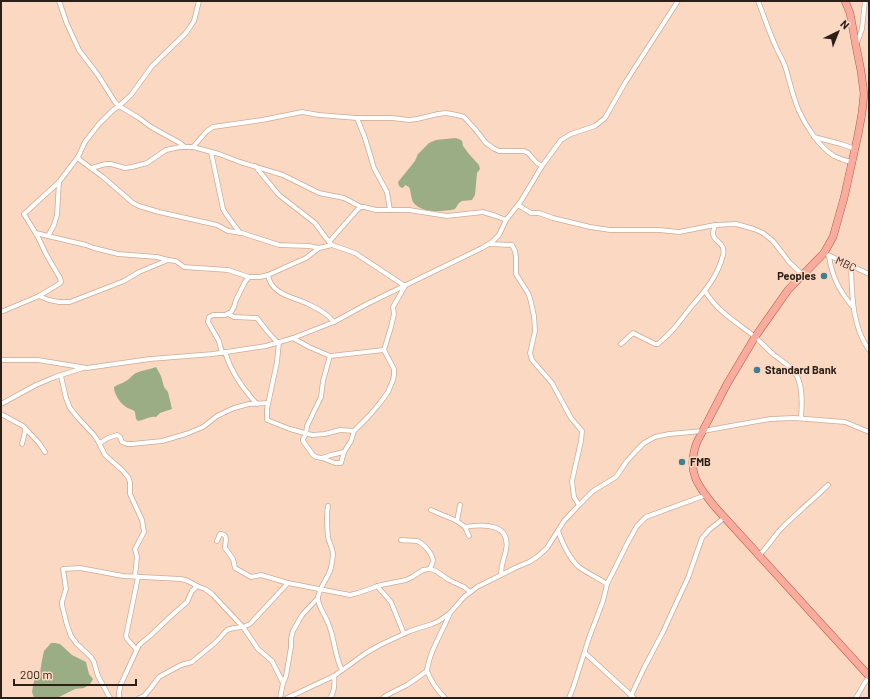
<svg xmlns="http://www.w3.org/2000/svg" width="870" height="699" font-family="Barlow,sans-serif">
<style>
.forest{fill:#9bad85}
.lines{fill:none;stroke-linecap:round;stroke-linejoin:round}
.street-casing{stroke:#ccab95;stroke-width:5.5}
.primary-casing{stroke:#af5744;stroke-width:8}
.street{stroke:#fff;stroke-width:4}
.primary{stroke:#f9ac9d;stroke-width:7}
.poi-dot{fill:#3d8090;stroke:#fbd8c2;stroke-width:1.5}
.labels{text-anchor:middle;stroke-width:3;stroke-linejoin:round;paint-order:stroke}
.street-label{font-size:11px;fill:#2c1f17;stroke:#fbd8c2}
.poi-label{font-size:11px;font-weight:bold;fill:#2c1f17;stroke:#fbd8c2;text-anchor:start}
</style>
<rect width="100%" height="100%" fill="#fbd8c2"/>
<g class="forest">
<path d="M455 138 459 139 462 141 463 146 469 154 479 165 480 169 477 173 475 195 472 200 462 201 459 203 455 209C442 212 422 214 413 202 411 198 411 191 409 187L405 185 404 187 402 188 399 186 398 182 415 161 418 154 429 143 436 140Z"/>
<path d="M156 367 161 376 164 387 168 392 172 409 160 413 156 417C150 416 145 420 138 421L136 419C136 418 135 413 135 412 133 409 129 409 126 407 120 403 114 394 114 387 118 384 122 384 126 381 130 379 132 375 136 373 142 370 149 370 156 367Z"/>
<path d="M51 643H55L60 644 72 655 86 662 89 674 93 679 90 684 84 688 75 689 57 698H34L32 692 34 681 40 673 42 660 44 651Z"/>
</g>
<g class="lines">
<g class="street-casing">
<g id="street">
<path d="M59 1 67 24 79 50 98 75 115 102 119 106 139 118 151 127 180 143 185 147"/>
<path d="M758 1C764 16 769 32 776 47 779 54 784 62 786 69 790 83 793 97 799 111 806 126 819 147 834 156 840 159 846 161 852 162"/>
<path d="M857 43 862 29 865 1"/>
<path d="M357 118 365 138 374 168 387 192 390 210"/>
<path d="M814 137 841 144 855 149"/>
<path d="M193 147 207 131 213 127 262 120 302 112 319 115 357 118H392L409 120 417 119 438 114 446 113 457 115 464 117 475 129 486 143 493 148 499 151H524L528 153 537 163 542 166"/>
<path d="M211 152 223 209 226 214 240 233"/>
<path d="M78 157 80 160 103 177 133 203 139 206 159 212 217 225 228 231 242 233 279 245 309 246 319 248 332 245 355 253 405 286 393 307 394 314 391 327 384 350 330 356 309 347 293 338"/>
<path d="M255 166 279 195 315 223 326 238 332 245"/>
<path d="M92 168 102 165 106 164H111L125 168 132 167 147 163 166 150 180 147H193L219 154 240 162 283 175 319 193 344 198 361 207H364L376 210H409L447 216 483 212 496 216 506 220"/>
<path d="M518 205 531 213H539L553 218 590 227 610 230H659L679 232 715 225 736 224 754 229 763 233 773 241 790 263 803 275"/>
<path d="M36 233 48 236 86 245 94 248 118 254 157 257 168 260"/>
<path d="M48 236 54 225 57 215 59 182"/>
<path d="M329 242 357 210 361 207"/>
<path d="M490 244 512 245 515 251 516 257V274L528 293 530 298 534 316 535 331 530 353 532 360 552 383 571 418 582 431 581 441 572 481 574 497 579 505"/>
<path d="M828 255 869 274"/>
<path d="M829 256C832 277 839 290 852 306"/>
<path d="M851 266C852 295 852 326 869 350"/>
<path d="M268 275C271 294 292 297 306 303 316 308 327 313 334 322"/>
<path d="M705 291C717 311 736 322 754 336 761 342 767 349 774 355 782 361 792 367 797 376 803 388 802 405 801 418"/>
<path d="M39 296 49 300 59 302H70L124 281 139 272 168 260 176 261 184 267 228 270 249 277"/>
<path d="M1 312 39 296 59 284 61 282 60 278 46 254 38 237 24 214 59 182 78 157 85 142 99 124 112 111 119 106 131 95 152 66 185 34 190 27 194 21 199 1"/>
<path d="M228 314 234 317 257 318 267 331 278 343"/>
<path d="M279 342 277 362 267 409V420L290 429 312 435 325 434 340 430 354 431"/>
<path d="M621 344 633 333 655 344H658C664 338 671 333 676 326 681 320 686 313 691 307 705 291 718 276 723 255 726 242 714 243 713 234 713 231 714 228 715 225"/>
<path d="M225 352C231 372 243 389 257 404"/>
<path d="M222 353 219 341 208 322 209 317 213 315H225L231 312 234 307 236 300 245 282 249 277H260L268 275 306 258 319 248"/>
<path d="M330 356 323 381 321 397 307 426 306 434 303 439V441L313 455 316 457 322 458 331 455 344 452"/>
<path d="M1 360H38L87 368 150 359 213 354 266 346 293 338 334 322 367 304 482 248 492 242 499 235 506 220 521 201 542 166 561 140 571 134 595 126 605 118 625 83 678 1"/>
<path d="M61 376 66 398 70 408 79 419 94 435 98 441 105 455 122 470 128 477 130 482V494L142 520 144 532 135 549 137 557 135 576"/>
<path d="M1 404 36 385 55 377 83 368"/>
<path d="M1 414 23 426 39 443 45 452"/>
<path d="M100 443 108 438 117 435 120 437 122 442 127 444H132L162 441 186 434 203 427 217 416 234 408 249 404 268 403"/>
<path d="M22 444 25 432V428"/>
<path d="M322 458 335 463H341L344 452 351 441 354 431 369 416 380 403 388 392 393 380 394 375V369L384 350"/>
<path d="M460 505 457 521 465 527C483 524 511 523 506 550 504 560 501 563 501 575"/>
<path d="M328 506C326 516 327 527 328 537 329 543 333 548 333 555 332 560 332 568 329 573 326 581 319 588 318 598 318 607 325 614 328 623 335 638 334 655 342 670"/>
<path d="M431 510 457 521"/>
<path d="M465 527 469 536"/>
<path d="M558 531C562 542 570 559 579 567 587 573 598 578 607 584"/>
<path d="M401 540C406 541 411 540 417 541 423 543 432 553 433 560 433 563 431 566 430 569"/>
<path d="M217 541 220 534C229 534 225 542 225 548L233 559 235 568 251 577 261 575 288 583 350 595 358 593 381 585 406 580 412 577 423 570 430 569 436 571 449 580 464 587 470 592"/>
<path d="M759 555C768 547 772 539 779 531 794 515 812 501 828 485"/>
<path d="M377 586 391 602 404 634"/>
<path d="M136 649 127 639 126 636 138 577"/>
<path d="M585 653 634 698"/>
<path d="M427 671C431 681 437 690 445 698"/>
<path d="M283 683 286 676 291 647V639L293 631 302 615 318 598"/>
<path d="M110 698 98 676 94 662 91 657 77 644 71 636 67 625 62 605V602L66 589 63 569 80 568 123 576 181 579 188 581 197 586 205 589 212 594 243 627 258 649 272 661 283 683 280 698"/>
<path d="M119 698V692L121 684 139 645 151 635 170 617 187 602 192 591 197 586"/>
<path d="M139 698 144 696 150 689 159 677 181 665 192 662 216 642 227 630 234 628 243 627 250 624 288 583"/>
<path d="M287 698 334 676 366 653 380 645 410 631 432 624 439 621 450 613 464 597 477 587 517 567 529 562 537 557 547 548 564 521 579 505 593 491 616 477 627 461 636 451 644 443 655 437 669 434 703 431 770 419 794 418 845 422 869 432"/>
<path d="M330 698C335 691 335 684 334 676"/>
<path d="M383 698 387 695 407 685 427 671C429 652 443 631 450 613"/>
<path d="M569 698 573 688 589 638 603 601 607 584 628 542 637 526 646 517 706 495"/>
<path d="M630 698 644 668 663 632 680 595 688 578 702 538 709 530 724 518"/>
<path d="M856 698 864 684 869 677"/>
</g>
</g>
<g class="primary-casing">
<path id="primary" d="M845 1 850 13 856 46 861 71 864 94 862 113 858 135 844 198 833 237 824 253 788 290 755 337 727 384 697 442C686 471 697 485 715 507L869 676"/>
</g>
<use href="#street" class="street"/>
<use href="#primary" class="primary"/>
</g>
<g class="poi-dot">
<circle cx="824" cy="276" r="4"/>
<circle cx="757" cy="370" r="4"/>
<circle cx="682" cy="462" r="4"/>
</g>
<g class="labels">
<g class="street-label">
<text transform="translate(846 264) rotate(25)" y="4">MBC</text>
</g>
<g class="poi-label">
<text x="816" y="280" text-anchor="end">Peoples</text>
<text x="765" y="374">Standard Bank</text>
<text x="690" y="466">FMB</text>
</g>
</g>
<rect width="870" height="699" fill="none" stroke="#2c1f17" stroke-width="4"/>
<g transform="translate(838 32) rotate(43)" stroke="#fbd8c2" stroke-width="3" paint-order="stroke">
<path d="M0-3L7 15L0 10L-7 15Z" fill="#2c1f17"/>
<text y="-6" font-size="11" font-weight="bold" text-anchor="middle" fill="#2c1f17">N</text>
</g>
<path d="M14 679v6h122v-6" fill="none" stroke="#2c1f17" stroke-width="2"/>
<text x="20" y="679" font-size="12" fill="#2c1f17" stroke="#fbd8c2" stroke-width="3" paint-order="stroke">200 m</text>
</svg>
